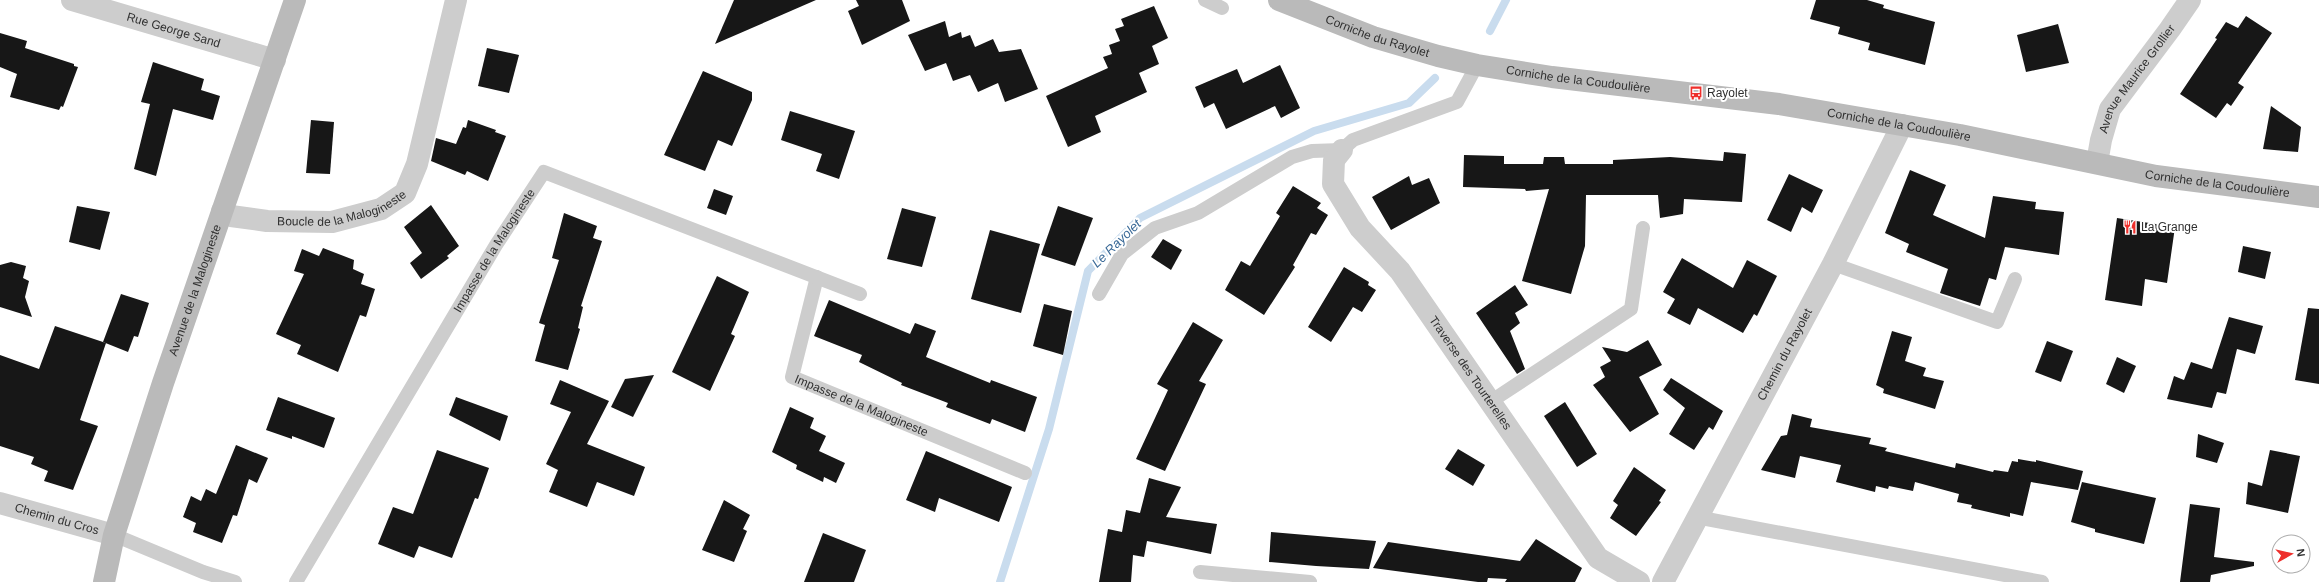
<svg xmlns="http://www.w3.org/2000/svg" width="2319" height="582" font-family="Helvetica,sans-serif">
<style>
.lines{fill:none;stroke-linecap:round;stroke-linejoin:round}
.stream{stroke:#c9dcee;stroke-width:8}
.building{fill:#171717}
.lane{stroke:#cdcdcd;stroke-width:14}
.street{stroke:#cdcdcd;stroke-width:22}
.secondary{stroke:#bababa;stroke-width:22}
.labels{text-anchor:middle;stroke-width:4;stroke-linejoin:round;paint-order:stroke}
.street-label{font-size:12px;fill:#303030;stroke:#fff}
.poi-label{font-size:12px;fill:#303030;stroke:#fff;text-anchor:start}
.water-label{font-size:13px;font-style:italic;fill:#396997;stroke:#fff}
</style>
<rect width="100%" height="100%" fill="#fff"/>
<g class="lines">
<g class="stream">
<path d="M1490 31 1506 0"/>
<path d="M1000 582 1049 429 1088 271 1140 218 1314 131 1409 103 1435 78"/>
</g>
</g>
<g class="building">
<path d="M734 0H816L715 44Z"/>
<path d="M856 0H902L910 21 862 45 848 11 859 6Z"/>
<path d="M1816 0H1867L1884 5 1883 8 1935 22 1925 65 1868 50 1870 43 1838 34 1840 27 1810 19Z"/>
<path d="M1154 6 1168 38 1152 46 1159 64 1139 73 1147 92 1095 116 1101 132 1068 147 1046 96 1108 68 1103 57 1112 54 1109 45 1120 41 1115 29 1124 26 1121 19Z"/>
<path d="M2246 16 2272 33 2238 83 2244 87 2231 106 2227 103 2216 118 2180 94 2217 39 2215 38 2226 22 2238 28Z"/>
<path d="M945 21 949 37 961 32 962 38 970 35 975 47 993 39 999 52 1021 49 1038 89 1005 102 998 83 978 92 970 75 953 81 946 63 925 71 908 35Z"/>
<path d="M2058 24 2069 63 2026 72 2017 35Z"/>
<path d="M0 33 27 41 25 48 74 64V66L78 67 63 107 61 106 59 110 10 97 17 74 0 67Z"/>
<path d="M487 48 519 55 509 93 478 86Z"/>
<path d="M153 62 204 79 201 90 220 96 213 120 173 109 156 176 134 169 150 104 141 102Z"/>
<path d="M1280 65 1300 108 1281 118 1275 106 1226 129 1214 103 1204 108 1195 87 1237 69 1243 83Z"/>
<path d="M703 71 752 92V100L732 146 718 140 705 171 664 155Z"/>
<path d="M2271 106 2301 127 2298 152 2263 149Z"/>
<path d="M790 111 855 131 839 179 816 171 822 154 781 140Z"/>
<path d="M311 120 334 122 330 174 306 173Z"/>
<path d="M468 120 496 130 495 132 506 136 488 181 467 171 465 175 431 161 436 138 456 144 463 127 466 128Z"/>
<path d="M1724 152 1746 154 1742 202 1684 199 1683 214 1660 218 1658 195H1586L1585 246 1571 294 1522 281 1549 189 1526 191 1525 189 1463 187 1464 155 1504 156V164H1543L1544 157H1564L1565 164H1613V160L1670 157 1723 161Z"/>
<path d="M1910 170 1946 185 1933 215 1985 238 1993 196 2036 202 2035 209 2064 212 2059 255 2005 247 1996 280 1989 278 1980 306 1940 293 1948 269 1906 252 1909 244 1885 233Z"/>
<path d="M1789 174 1823 190 1812 213 1802 207 1791 232 1767 220Z"/>
<path d="M1409 176 1412 185 1429 178 1440 203 1391 230 1372 197Z"/>
<path d="M1293 186 1321 203 1317 208 1328 215 1316 235 1311 233 1293 265 1295 267 1264 315 1225 290 1241 261 1250 266 1280 216 1276 213Z"/>
<path d="M714 189 733 196 726 215 707 208Z"/>
<path d="M431 205 459 246 447 256 449 258 421 279 410 263 422 253 404 227Z"/>
<path d="M77 206 110 212 100 250 69 242Z"/>
<path d="M1058 206 1093 218 1075 266 1041 255Z"/>
<path d="M902 208 936 217 922 267 887 259Z"/>
<path d="M564 213 597 226 593 238 602 241 581 306 583 307 578 328 580 329 568 370 535 361 545 325 539 323 559 260 552 258Z"/>
<path d="M2117 218 2175 227 2167 283 2145 279 2142 306 2105 300Z"/>
<path d="M990 230 1040 244 1021 313 971 299Z"/>
<path d="M1163 239 1182 250 1171 270 1151 257Z"/>
<path d="M2243 246 2271 252 2265 279 2238 272Z"/>
<path d="M323 248 354 260 353 269 364 274 361 284 375 289 366 317 360 315 338 372 297 354 301 345 276 334 304 274 294 271 302 249 319 256Z"/>
<path d="M1682 258 1733 288 1747 260 1777 276 1757 316 1754 314 1743 333 1698 308 1690 325 1667 313 1675 299 1663 292Z"/>
<path d="M11 262 26 266 23 278 29 281 25 297 32 317 0 307V265Z"/>
<path d="M1344 267 1369 282 1368 285 1376 290 1362 312 1353 307 1331 342 1308 327Z"/>
<path d="M717 276 749 292 731 334 735 336 710 391 672 372Z"/>
<path d="M1515 285 1528 305 1515 313 1520 323 1510 331 1525 369 1517 374 1476 313Z"/>
<path d="M121 294 149 303 138 337 134 336 128 352 103 342Z"/>
<path d="M829 300 910 334 915 323 936 331 926 357 990 383 991 380 1037 397 1025 432 992 419 990 424 946 407 948 403 901 385 902 383 859 362 862 355 814 336Z"/>
<path d="M1044 304 1072 311 1063 355 1033 346Z"/>
<path d="M2308 308 2319 309V384L2295 380Z"/>
<path d="M2229 317 2263 326 2255 354 2237 349 2226 394 2217 392 2212 408 2167 399 2174 376 2184 380 2191 362 2212 369Z"/>
<path d="M1193 322 1223 340 1199 381 1206 384 1165 471 1136 459 1168 390 1157 384Z"/>
<path d="M55 326 106 343 80 420 98 426 73 490 44 481 48 471 31 464 34 457 0 446V355L39 369Z"/>
<path d="M1892 331 1912 337 1905 361 1926 368 1923 376 1944 381 1935 409 1883 393 1884 389 1876 385Z"/>
<path d="M1648 340 1662 365 1639 377 1659 414 1630 432 1593 385 1605 377 1600 367 1611 361 1602 347 1627 352Z"/>
<path d="M2047 341 2073 351 2061 382 2035 372Z"/>
<path d="M2117 357 2136 366 2124 393 2106 384Z"/>
<path d="M654 375 633 417 611 407 625 379Z"/>
<path d="M1671 378 1723 411 1713 430 1709 427 1694 450 1669 434 1685 408 1663 390Z"/>
<path d="M560 380 609 401 587 444 645 467 634 496 597 482 587 507 549 492 558 470 546 464 571 412 550 404Z"/>
<path d="M278 397 335 418 324 448 292 436V439L266 430Z"/>
<path d="M456 397 508 416 500 441 449 415Z"/>
<path d="M1565 402 1597 454 1577 467 1544 416Z"/>
<path d="M790 407 814 418 810 428 826 436 819 451 845 463 836 483 824 477 823 482 796 469 797 465 772 452Z"/>
<path d="M1792 414 1812 419 1810 427 1871 438 1869 444 1887 448 1885 451 1955 468 1956 463 1993 472 1994 470 2008 472 2012 461 2018 462V459L2036 462V460L2083 471 2078 490 2031 482 2023 516 2010 513V517L1971 508 1972 505 1957 502 1959 494 1915 482 1913 491 1889 486 1888 489 1876 486 1875 492 1836 482 1841 465 1800 456 1795 478 1761 470 1781 436 1787 435Z"/>
<path d="M2198 434 2224 443 2217 463 2196 457Z"/>
<path d="M236 445 268 458 257 483 249 479 237 516 233 515 222 543 193 532 196 523 183 517 191 496 201 501 206 489 216 494Z"/>
<path d="M1458 449 1485 465 1473 486 1445 469Z"/>
<path d="M437 450 489 468 478 499 475 498 452 558 419 546 414 558 378 544 393 507 413 514Z"/>
<path d="M2270 450 2300 456 2288 513 2246 504 2248 482 2262 486Z"/>
<path d="M926 451 1012 487 999 522 939 498 935 512 906 500Z"/>
<path d="M1634 467 1666 490 1659 501 1661 502 1636 536 1610 518 1618 505 1613 501Z"/>
<path d="M1149 478 1181 487 1166 517 1217 524 1211 554 1147 541 1144 557 1133 555 1131 582H1099L1108 529 1122 532 1126 510 1140 513Z"/>
<path d="M2082 482 2156 498 2144 544 2095 532V529L2071 522Z"/>
<path d="M724 500 750 515 743 529 747 531 734 562 702 550Z"/>
<path d="M2190 504 2220 508 2214 557 2254 562V566L2211 575 2210 582H2180Z"/>
<path d="M1271 532 1376 541 1369 569 1316 566 1269 562Z"/>
<path d="M823 533 866 550 854 582H804Z"/>
<path d="M1536 539 1582 568 1575 582H1505L1507 579 1488 578 1487 582H1478L1373 568 1388 542 1520 561Z"/>
</g>
<g class="lines">
<g class="lane">
<path d="M1205 0 1222 8"/>
<path d="M1833 264 1997 322 2015 279"/>
<path id="s1" d="M817 277 792 377 1025 473"/>
<path d="M1099 294 1122 254 1155 228 1198 213 1292 157 1312 151 1342 150 1353 140 1457 102 1477 65"/>
<path d="M1490 402 1631 309 1643 228"/>
<path d="M1696 517 2042 582"/>
<path d="M114 535 203 572 235 582"/>
<path d="M1200 572 1310 582"/>
<path id="s2" d="M296 582 496 245 544 172 860 294"/>
</g>
<g class="street">
<path id="s3" d="M72 0 275 60"/>
<path id="s4" d="M1342 150 1334 160 1333 184 1360 228 1400 271 1598 558 1639 582"/>
<path id="s5" d="M2097 163 2101 140 2110 109 2170 29 2190 0"/>
<path id="s6" d="M222 211 231 216 267 221 332 222 381 209 405 193 417 164 456 0"/>
<path id="s7" d="M0 503 114 535"/>
<path id="s8" d="M1663 582 1833 264 1902 125"/>
</g>
<g class="secondary">
<path id="s9" d="M1279 0 1373 37 1438 56 1477 65 1552 77 1779 104 1960 135 2156 176 2319 197"/>
<path id="s10" d="M104 582 114 535 163 383 295 0"/>
</g>
</g>
<defs>
<g id="bus-bare" transform="scale(1.08)"><path d="M-5-6H5V4H4V6H2V4H-2V6H-4V4H-5ZM-3.5-4V0h7V-4ZM-3.5 1.2v1.5H-2V1.2ZM2 1.2v1.5H3.5V1.2Z" fill="#ee2f2b" stroke="#fff" stroke-width="2.5" paint-order="stroke"/></g>
<g id="restaurant-bare" transform="scale(1.08)"><path d="M-5-6h1v4h1v-4h1v4h1v-4h1v5L-1.5 .5V6h-2V.5L-5-1ZM5-6V6H3V1.5H1.5Q1.5-4 5-6Z" fill="#ee2f2b" stroke="#fff" stroke-width="2.5" paint-order="stroke"/></g>
</defs>
<g fill-rule="evenodd">
<use href="#bus-bare" x="1696" y="93"/>
<use href="#restaurant-bare" x="2130" y="227"/>
</g>
<g class="labels">
<g class="street-label">
<text dy="4" stroke="none"><textPath href="#s3" startOffset="106">Rue George Sand</textPath></text>
<text dy="4" stroke="none"><textPath href="#s9" startOffset="105">Corniche du Rayolet</textPath></text>
<text dy="4" stroke="none"><textPath href="#s9" startOffset="311">Corniche de la Coudoulière</textPath></text>
<text dy="4" stroke="none"><textPath href="#s5" startOffset="95">Avenue Maurice Grollier</textPath></text>
<text dy="4" stroke="none"><textPath href="#s9" startOffset="635">Corniche de la Coudoulière</textPath></text>
<text dy="4" stroke="none"><textPath href="#s9" startOffset="959">Corniche de la Coudoulière</textPath></text>
<text dy="4" stroke="none"><textPath href="#s6" startOffset="124">Boucle de la Malogineste</textPath></text>
<text dy="4" stroke="none"><textPath href="#s2" startOffset="386">Impasse de la Malogineste</textPath></text>
<text dy="4" stroke="none"><textPath href="#s10" startOffset="306">Avenue de la Malogineste</textPath></text>
<text dy="4" stroke="none"><textPath href="#s8" startOffset="258">Chemin du Rayolet</textPath></text>
<text dy="4" stroke="none"><textPath href="#s4" startOffset="271">Traverse des Tourterelles</textPath></text>
<text dy="4" stroke="none"><textPath href="#s1" startOffset="178">Impasse de la Malogineste</textPath></text>
<text dy="4" stroke="none"><textPath href="#s7" startOffset="59">Chemin du Cros</textPath></text>
</g>
<g class="poi-label">
<text x="1707" y="97">Rayolet</text>
<text x="2141" y="231">La Grange</text>
</g>
<g class="water-label">
<text transform="translate(1116 243) rotate(-44)" y="5">Le Rayolet</text>
</g>
</g>
<g transform="translate(2291 554) rotate(82)"><circle r="19" fill="#ffffff" stroke="#acacac"/>
<path d="M0-3L7 15L0 10L-7 15Z" fill="#ee2f2b"/>
<text y="-6" font-size="11" font-weight="bold" text-anchor="middle" fill="#303030">N</text>
</g>
</svg>
